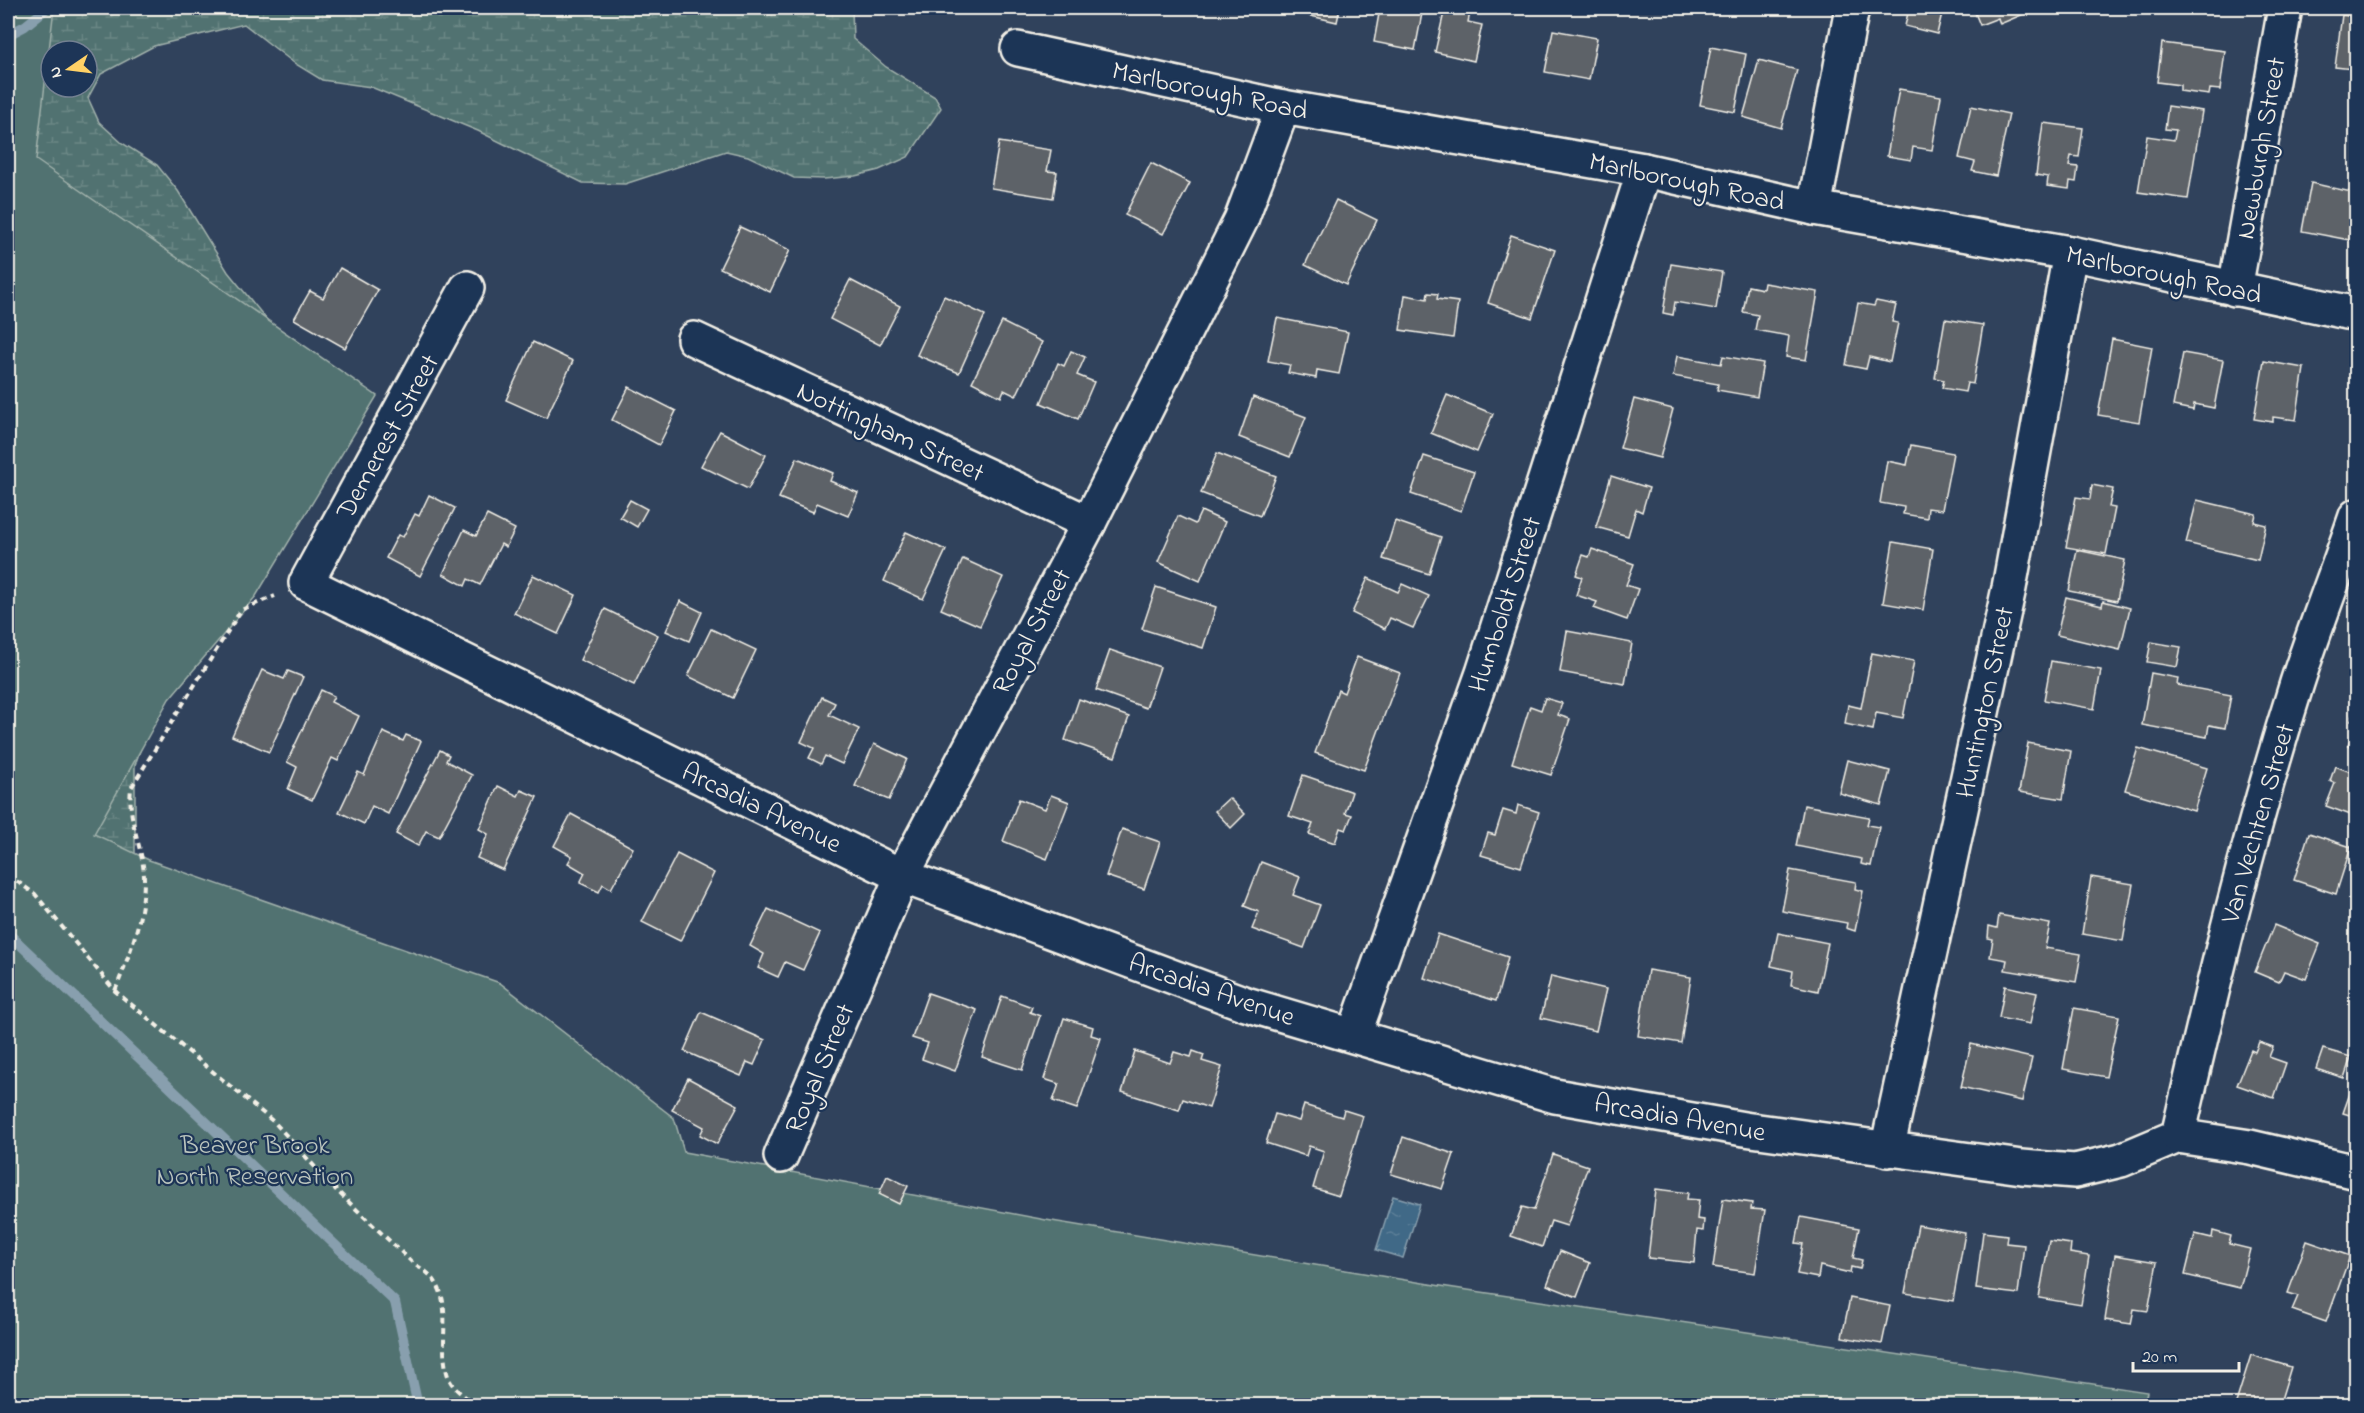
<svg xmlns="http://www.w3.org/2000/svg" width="2364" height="1413" font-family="'Indie Flower',sans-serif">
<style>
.wetland{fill:url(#wetland-marsh);stroke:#a2b2ac;stroke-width:1.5;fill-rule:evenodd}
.green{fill:#517271;stroke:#a2b2ac;stroke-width:1.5}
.water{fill:url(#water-ripples);stroke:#889fae;stroke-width:1.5}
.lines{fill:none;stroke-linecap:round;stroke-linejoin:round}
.stream{stroke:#889fae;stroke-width:10}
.building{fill:#5d6268;stroke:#f4f1e8;stroke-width:1.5}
.minor-casing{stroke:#f4f1e8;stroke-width:38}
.path{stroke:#f4f1e8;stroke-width:4;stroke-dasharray:6 4.5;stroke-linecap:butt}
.minor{stroke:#1d3557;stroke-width:33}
.labels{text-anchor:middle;stroke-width:4.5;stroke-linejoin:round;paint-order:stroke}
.street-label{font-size:27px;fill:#f4f1e8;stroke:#1d3557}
.park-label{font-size:27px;fill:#bbc5be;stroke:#1d3557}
</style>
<defs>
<pattern id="wetland-marsh" width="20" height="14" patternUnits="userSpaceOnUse" patternTransform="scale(1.5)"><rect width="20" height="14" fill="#517271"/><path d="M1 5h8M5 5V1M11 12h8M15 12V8" fill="none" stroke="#6b8785"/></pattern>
<pattern id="water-ripples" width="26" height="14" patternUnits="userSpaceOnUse" patternTransform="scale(1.5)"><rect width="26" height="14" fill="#406987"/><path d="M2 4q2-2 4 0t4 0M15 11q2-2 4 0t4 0" fill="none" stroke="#5c7f98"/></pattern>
</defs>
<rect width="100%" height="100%" fill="#30425c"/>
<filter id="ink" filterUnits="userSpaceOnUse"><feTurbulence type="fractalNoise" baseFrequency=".0167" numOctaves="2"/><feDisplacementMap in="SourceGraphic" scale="12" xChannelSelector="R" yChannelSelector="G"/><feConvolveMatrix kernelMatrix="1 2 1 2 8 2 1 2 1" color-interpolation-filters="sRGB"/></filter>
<g filter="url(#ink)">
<path class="wetland" d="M47 8H852L853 39 886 67 935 97 941 108 908 157 879 170 855 176 824 179 794 178 748 156 726 151 625 184 583 183 478 131 371 87 322 80 294 63 244 24 154 46 101 74 88 98 99 122 122 143 157 165 178 191 228 272 289 347 192 602 135 765V872L88 1181 8 35ZM51 51H87V87H51Z"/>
<path class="green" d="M8 8H54L36 160 377 396 256 596 169 699 94 834 149 860 500 983 674 1118 684 1152 1046 1220 1441 1286 2147 1392 2144 1405H8Z"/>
<path class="water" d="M1393 1196 1420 1204 1403 1258 1376 1250Z"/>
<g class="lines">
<g class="stream">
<path d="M8 35 25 26 47 8"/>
<path d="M8 933 395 1302 418 1406"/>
</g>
</g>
<g class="building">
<path d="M1290 8H1340L1337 22 1289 11Z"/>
<path d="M1380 8H1423L1415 50 1374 42Z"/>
<path d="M1445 8H1471L1468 22 1482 25 1474 61 1435 52Z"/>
<path d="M1909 8 1942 13 1937 34 1905 26Z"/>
<path d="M1973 8H2038L2000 24 1998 18 1980 25Z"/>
<path d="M2342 15 2356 17V62H2354L2353 69 2335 67Z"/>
<path d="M1553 30 1597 38 1589 80 1545 72Z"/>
<path d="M2162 43 2225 51 2220 90 2210 89 2209 95 2180 91V85L2157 82Z"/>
<path d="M1711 47 1746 54 1735 112 1700 105Z"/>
<path d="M1759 60 1797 70 1781 128 1743 117Z"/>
<path d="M1899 89 1941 96 1932 150 1913 147 1911 160 1887 156Z"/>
<path d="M1971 106 2009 114 1996 176 1972 171 1975 162 1959 158Z"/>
<path d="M2168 106 2202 111 2188 199 2138 192 2147 136 2174 140 2176 130 2165 129Z"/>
<path d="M2043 123 2083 128 2079 157 2071 156 2069 166 2078 167 2076 182 2070 181 2069 189 2047 186 2048 177 2036 175Z"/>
<path d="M999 142 1051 150 1047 171 1057 172 1053 198 991 188Z"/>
<path d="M1151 163 1190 183 1163 234 1125 215Z"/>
<path d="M2311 183 2356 193 2355 241 2302 231Z"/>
<path d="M1336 200 1377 220 1346 285 1305 265Z"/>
<path d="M740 227 790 250 770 292 720 268Z"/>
<path d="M1511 235 1555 250 1532 318 1488 303Z"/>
<path d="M1671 264 1722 272 1716 309 1675 302 1673 315 1663 313Z"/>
<path d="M340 268 378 290 345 348 294 319 310 291 323 298Z"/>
<path d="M850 280 900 306 880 345 830 319Z"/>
<path d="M1764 283 1818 292 1806 360 1786 357 1789 336 1755 330 1758 315 1743 312 1748 286 1763 289Z"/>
<path d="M1428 293 1438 294 1437 299 1458 302 1453 338 1400 330 1405 295 1427 299Z"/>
<path d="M944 296 985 315 959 373 917 355Z"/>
<path d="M1876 301 1896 305 1892 322 1898 323 1890 362 1869 357 1866 369 1846 365 1858 303 1874 306Z"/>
<path d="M1277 318 1348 332 1339 374 1317 370 1316 378 1288 373 1290 365 1268 361Z"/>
<path d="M1945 319 1983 325 1973 384 1967 383 1965 392 1942 388 1944 380 1935 378Z"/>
<path d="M1002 322 1042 342 1016 396 1004 390 1001 397 972 382Z"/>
<path d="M2112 339 2152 347 2139 422 2098 415Z"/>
<path d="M533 342 573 361 546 418 506 400Z"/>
<path d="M1071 351 1085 357 1077 375 1094 382 1078 419 1041 403 1058 363 1064 366Z"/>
<path d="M2183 353 2223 360 2214 408 2194 404 2193 410 2173 406Z"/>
<path d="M1677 356 1721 364 1723 356 1763 363 1757 397 1717 390 1718 384 1673 376Z"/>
<path d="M2264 361 2304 368 2296 420 2273 417V422L2254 419Z"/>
<path d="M629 387 676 411 659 445 612 420Z"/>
<path d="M1447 395 1493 414 1477 452 1431 433Z"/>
<path d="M1253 397 1306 417 1290 457 1239 437Z"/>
<path d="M1634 399 1673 409 1660 458 1620 448Z"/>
<path d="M720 431 766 455 748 489 701 466Z"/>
<path d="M1911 445 1953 453 1942 510 1928 508 1927 518 1903 514 1904 507 1880 503 1887 461 1907 465Z"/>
<path d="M1217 453 1276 476 1260 516 1201 493Z"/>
<path d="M1424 456 1474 472 1461 511 1411 494Z"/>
<path d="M797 458 833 473 830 481 858 493 848 516 817 503 813 512 779 498Z"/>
<path d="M1611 476 1649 488 1642 512 1636 509 1628 536 1596 527Z"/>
<path d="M2092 485 2113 489 2109 507 2115 508 2106 554 2066 547 2076 497 2090 499Z"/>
<path d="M429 495 455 508 420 576 386 558 398 535 403 537 415 514 419 516Z"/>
<path d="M630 500 647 509 637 527 620 517Z"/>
<path d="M2197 500 2256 514 2254 522 2266 525 2258 560 2186 543Z"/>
<path d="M1201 511 1225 522 1200 581 1158 562 1178 516 1195 524Z"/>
<path d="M487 515 515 529 506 547 501 544 480 585 468 579 465 586 443 574 464 530 476 536Z"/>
<path d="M1395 521 1441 537 1429 574 1383 559Z"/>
<path d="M906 532 946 550 923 599 884 581Z"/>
<path d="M1893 542 1933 549 1923 610 1883 603Z"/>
<path d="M1592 549 1634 564 1626 585 1638 589 1627 620 1594 608 1597 602 1576 595 1582 577 1576 575 1583 555 1589 557Z"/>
<path d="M2077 550 2125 560 2117 601 2069 591Z"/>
<path d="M963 559 1003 577 980 626 941 609Z"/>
<path d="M533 575 576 595 558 634 514 613Z"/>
<path d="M1368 578 1398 592 1402 584 1429 596 1413 628 1390 618 1385 629 1352 613Z"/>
<path d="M1156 587 1216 607 1203 648 1142 629Z"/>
<path d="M2066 597 2102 606 2103 601 2130 608 2120 650 2057 635Z"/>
<path d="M680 601 702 612 689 641 666 631Z"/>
<path d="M605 609 658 635 634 685 580 660Z"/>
<path d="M711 629 756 650 733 698 688 676Z"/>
<path d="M1567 631 1632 643 1625 684 1560 672Z"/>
<path d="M2151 642 2181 647 2177 667 2147 662Z"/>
<path d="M1110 650 1160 667 1146 708 1096 690Z"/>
<path d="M1872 653 1914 661 1903 718 1876 713 1873 730 1845 724 1848 705 1861 708Z"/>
<path d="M1357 657 1400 673 1364 770 1315 753 1338 690 1344 693Z"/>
<path d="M2051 661 2101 670 2094 709 2044 700Z"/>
<path d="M262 670 284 679 288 671 303 677 269 752 232 736Z"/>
<path d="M2151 673 2178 678 2177 685 2231 695 2225 728 2209 725 2207 737 2142 725Z"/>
<path d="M321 690 334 696 331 702 359 716 338 761 332 758 312 800 288 789 297 767 287 762Z"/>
<path d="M822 697 835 703 829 715 859 729 842 764 825 756 821 764 809 758 814 748 801 742Z"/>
<path d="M1545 698 1562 703 1558 715 1570 719 1551 775 1512 763 1530 706 1541 710Z"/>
<path d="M1079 699 1129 717 1115 757 1065 740Z"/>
<path d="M2356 704V748L2348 745 2356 721 2351 720Z"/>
<path d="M383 732 403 741 406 735 421 741 388 814 372 806 364 824 339 812 358 772 364 775Z"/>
<path d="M2028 743 2071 751 2063 799 2019 792Z"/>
<path d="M874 744 907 759 889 800 855 786Z"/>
<path d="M2138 748 2207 768 2194 811 2125 790Z"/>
<path d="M440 750 449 755 446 761 472 775 439 837 426 831 418 846 396 834Z"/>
<path d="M1847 760 1890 771 1881 805 1839 793Z"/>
<path d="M2335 766 2356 774V817L2326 806 2335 783 2330 781Z"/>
<path d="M1303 775 1352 792 1345 813 1352 815 1346 830 1340 828 1335 843 1309 834 1313 824 1289 816Z"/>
<path d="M498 786 518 796 521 790 537 797 503 870 477 858 488 834 479 829Z"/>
<path d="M1051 795 1069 802 1047 859 1003 841 1019 799 1045 809Z"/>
<path d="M1229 798 1245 814 1231 828 1215 811Z"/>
<path d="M1518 805 1539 812 1521 867 1481 855 1488 833 1495 835 1503 810 1516 814Z"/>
<path d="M1804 805 1869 817 1867 825 1879 827 1871 866 1861 864 1862 859 1796 846Z"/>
<path d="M571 814 633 848 611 889 603 884 599 892 580 883 585 873 568 863 572 856 554 846Z"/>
<path d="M1122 829 1160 842 1144 889 1106 876Z"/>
<path d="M2309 833 2351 847 2336 894 2294 880Z"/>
<path d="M677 854 714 873 680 941 642 922Z"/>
<path d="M1261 862 1300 877 1293 895 1320 905 1304 948 1252 929 1259 912 1244 906Z"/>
<path d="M1790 870 1856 882 1855 889 1863 891 1855 931 1846 928 1847 923 1782 911Z"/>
<path d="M2091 877 2133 884 2123 941 2082 934Z"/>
<path d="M768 909 820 933 803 970 785 962 778 977 758 968 764 954 750 946Z"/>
<path d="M1999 915 2050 924 2045 948 2081 954 2076 982 2005 970 2007 960 1990 957 1993 939 1988 938 1989 926 1997 928Z"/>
<path d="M2274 925 2320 944 2306 979 2284 971 2279 982 2255 972Z"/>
<path d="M1778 933 1828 943 1818 991 1791 985 1793 971 1771 966Z"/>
<path d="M1438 934 1508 957 1496 1001 1424 978Z"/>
<path d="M1648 970 1691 977 1681 1043 1638 1036Z"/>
<path d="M1551 976 1606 989 1596 1031 1541 1018Z"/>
<path d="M2005 986 2037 993 2030 1024 1999 1018Z"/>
<path d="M928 993 977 1010 955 1071 922 1059 928 1043 912 1038Z"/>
<path d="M1002 996 1032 1007 1030 1012 1040 1016 1022 1070 982 1057Z"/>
<path d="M2074 1008 2119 1016 2106 1077 2063 1069Z"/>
<path d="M701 1012 765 1040 754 1065 747 1062 741 1076 684 1051Z"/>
<path d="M1064 1018 1093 1027 1091 1035 1101 1038 1077 1109 1053 1101 1059 1084 1044 1079Z"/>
<path d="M2259 1042 2273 1047 2269 1057 2286 1063 2274 1098 2237 1085 2251 1050 2255 1052Z"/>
<path d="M1971 1044 2032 1058 2022 1101 1961 1087Z"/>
<path d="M2323 1049 2351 1057 2344 1078 2316 1069Z"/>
<path d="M1135 1051 1170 1063 1174 1052 1191 1057 1193 1051 1204 1055 1202 1061 1222 1067 1209 1108 1183 1099 1179 1110 1122 1092Z"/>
<path d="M688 1078 738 1105 717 1144 700 1135 704 1127 672 1110Z"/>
<path d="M2354 1082 2356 1083V1117L2343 1113Z"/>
<path d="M1304 1105 1342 1117 1344 1110 1363 1116 1339 1196 1313 1188 1324 1151 1309 1146 1306 1156 1266 1143 1275 1114 1299 1121Z"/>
<path d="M1403 1137 1454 1154 1442 1189 1391 1174Z"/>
<path d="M1553 1154 1588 1166 1567 1226 1551 1221 1542 1247 1511 1236 1522 1207 1534 1210Z"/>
<path d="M887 1176 908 1186 899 1204 879 1194Z"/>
<path d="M1656 1189 1688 1193 1687 1199 1699 1200 1697 1219 1704 1220 1703 1231 1697 1230 1694 1263 1648 1258Z"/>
<path d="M1723 1199 1752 1203 1751 1209 1765 1210 1755 1273 1713 1267Z"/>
<path d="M1801 1217 1859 1228 1853 1258 1862 1260 1860 1269 1851 1267 1850 1273 1820 1266 1818 1278 1797 1274 1803 1244 1796 1243Z"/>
<path d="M1918 1225 1965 1233 1953 1301 1905 1293Z"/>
<path d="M2213 1231 2231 1236 2229 1244 2250 1249 2240 1288 2185 1275 2195 1234 2212 1238Z"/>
<path d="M1983 1232 2007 1235 2006 1243 2024 1245 2018 1294 1976 1289Z"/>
<path d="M2049 1241 2071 1244 2070 1253 2089 1256 2081 1305 2039 1298Z"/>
<path d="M2307 1241 2350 1256 2326 1322 2292 1310 2298 1296 2288 1293Z"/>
<path d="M1560 1251 1590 1263 1577 1297 1547 1285Z"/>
<path d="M2115 1255 2157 1262 2148 1311 2134 1309 2131 1324 2105 1320Z"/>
<path d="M1850 1298 1890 1306 1882 1344 1842 1337Z"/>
<path d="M2251 1355 2291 1367 2279 1406H2235Z"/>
</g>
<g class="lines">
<g class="minor-casing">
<g id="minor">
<path d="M1018 49 1283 107 1644 170 1814 208 2070 253 2356 314"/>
<path d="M1814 208 1852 8"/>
<path d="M467 288 306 583 902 876 1246 1004 1555 1096 1744 1129 2022 1167 2075 1171 2121 1160 2178 1136"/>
<path d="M2235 289 2285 8"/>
<path d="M694 339 1089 523"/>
<path d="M1354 1035 1483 673 1644 170"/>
<path d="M2178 1136C2213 983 2250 832 2297 683 2315 627 2337 572 2356 516"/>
<path d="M2178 1136 2250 1147 2356 1172"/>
<path d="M1887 1150 2009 588 2070 253"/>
<path d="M781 1156 902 876 1089 523 1241 220 1283 107"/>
</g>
</g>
<g class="path">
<path d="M8 875 35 894 115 991 275 1123 335 1189 415 1265C462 1288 435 1337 448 1376 452 1389 467 1398 478 1406"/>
<path d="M115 991C129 956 144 918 144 879 144 848 127 822 131 788L241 610 275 596"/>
</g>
<use href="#minor" class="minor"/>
</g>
</g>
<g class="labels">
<g class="street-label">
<text transform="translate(1210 90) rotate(12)" y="9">Marlborough Road</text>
<text transform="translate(2260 148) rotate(-80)" y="9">Newburgh Street</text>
<text transform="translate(1687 181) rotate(12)" y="9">Marlborough Road</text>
<text transform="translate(2164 274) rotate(12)" y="9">Marlborough Road</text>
<text transform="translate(891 431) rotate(25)" y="9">Nottingham Street</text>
<text transform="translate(387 436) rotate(-61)" y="9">Demerest Street</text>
<text transform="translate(1504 604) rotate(-72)" y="9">Humboldt Street</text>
<text transform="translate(1031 631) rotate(-62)" y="9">Royal Street</text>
<text transform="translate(1984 702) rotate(-78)" y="9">Huntington Street</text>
<text transform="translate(762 807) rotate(26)" y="9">Arcadia Avenue</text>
<text transform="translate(2257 823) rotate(-74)" y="9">Van Vechten Street</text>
<text transform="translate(1212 989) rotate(19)" y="9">Arcadia Avenue</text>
<text transform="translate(819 1068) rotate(-67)" y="9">Royal Street</text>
<text transform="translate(1680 1117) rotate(10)" y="9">Arcadia Avenue</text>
</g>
<g class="park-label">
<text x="255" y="1153">Beaver Brook<tspan x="255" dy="31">North Reservation</tspan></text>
</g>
</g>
<rect width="2364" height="1413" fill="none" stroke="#1d3557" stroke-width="30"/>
<rect x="15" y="15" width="2334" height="1383" fill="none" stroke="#f4f1e8" stroke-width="2" filter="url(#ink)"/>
<g transform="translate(69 69) rotate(256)"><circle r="28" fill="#1d3557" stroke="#738091" stroke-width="1.5"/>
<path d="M0-4.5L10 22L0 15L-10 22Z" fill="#ffd166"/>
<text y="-9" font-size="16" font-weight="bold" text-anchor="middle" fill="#f4f1e8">N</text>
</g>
<path d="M2133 1362v9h106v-9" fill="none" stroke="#f4f1e8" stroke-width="3"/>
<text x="2142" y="1362" font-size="18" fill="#f4f1e8" stroke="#1d3557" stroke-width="4.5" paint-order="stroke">20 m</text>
</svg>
